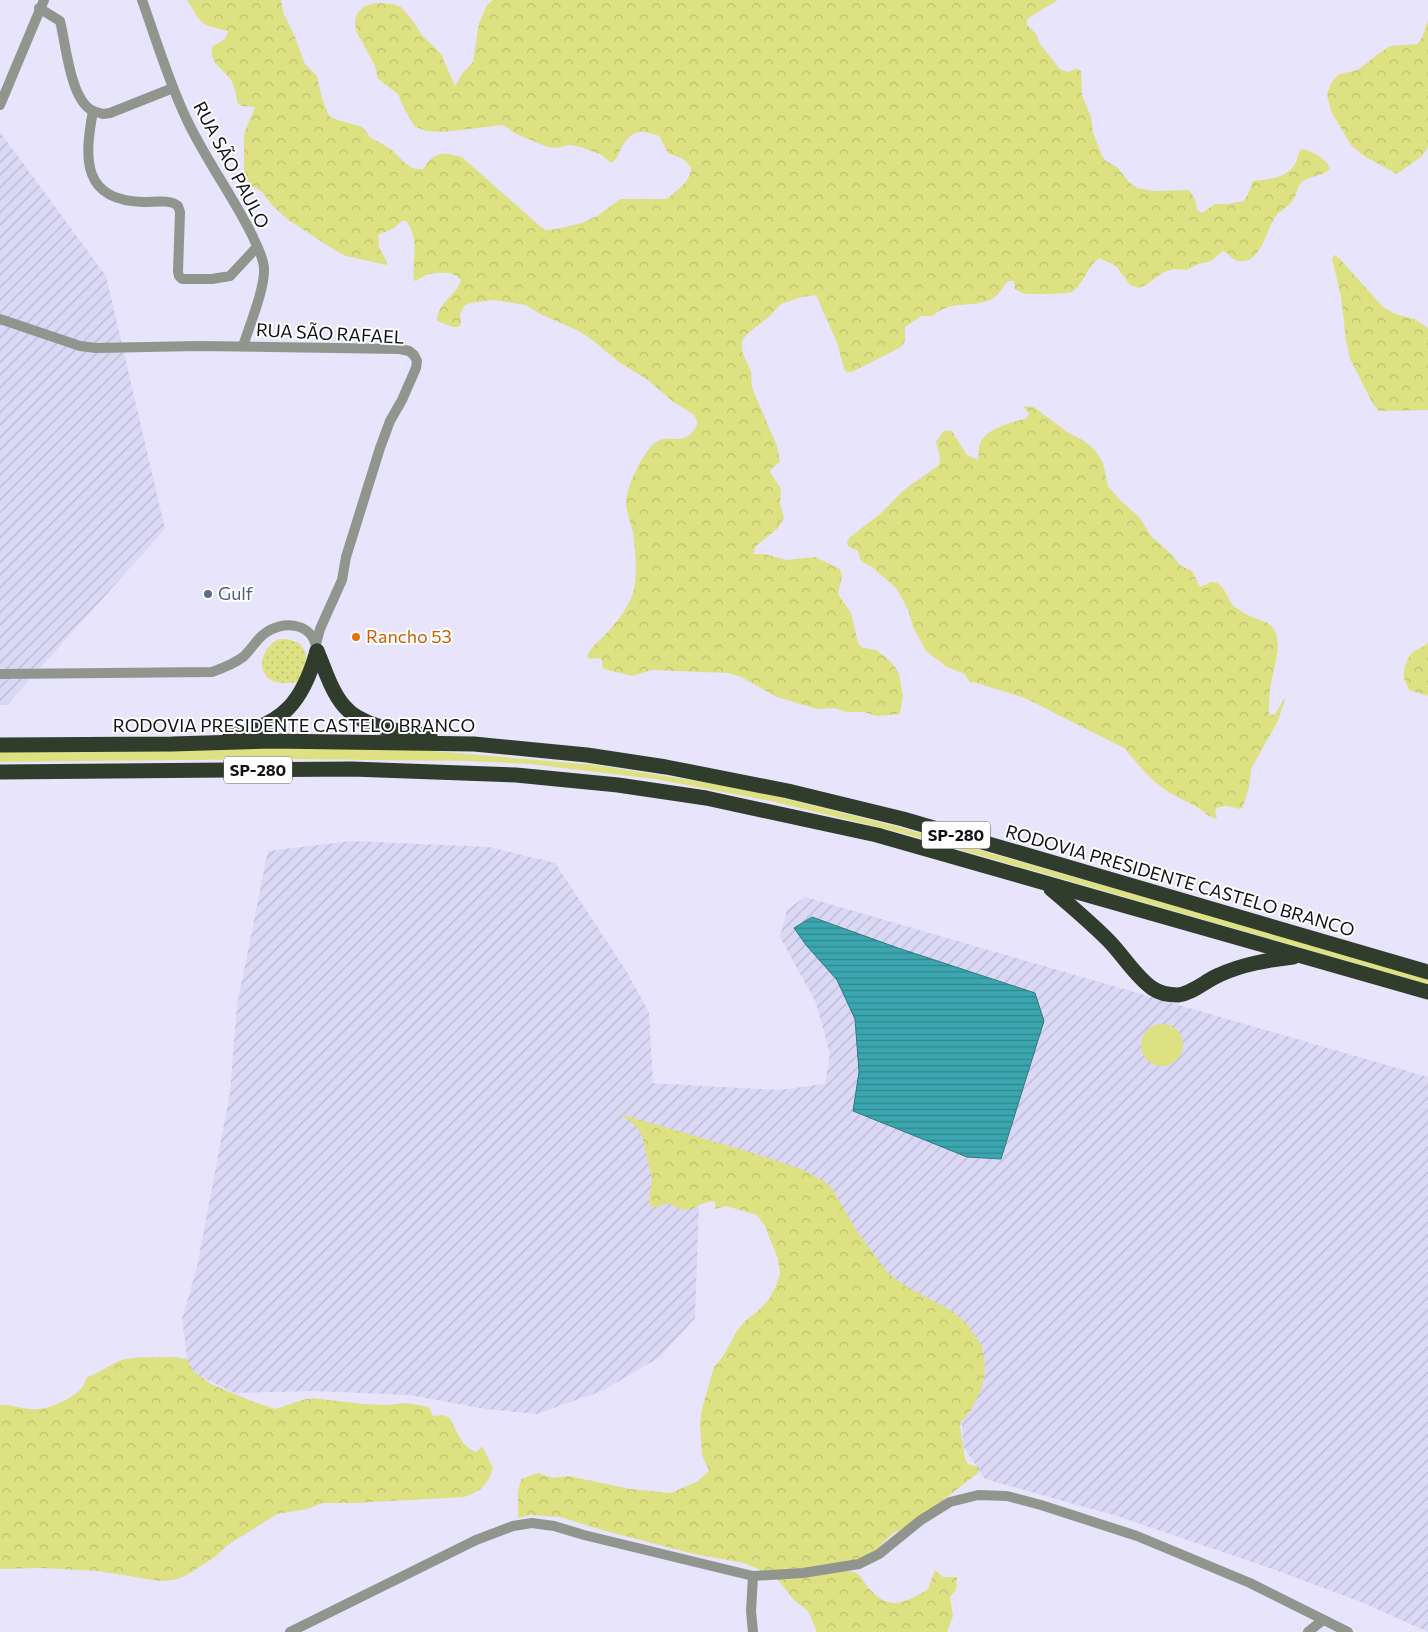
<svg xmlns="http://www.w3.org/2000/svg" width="1428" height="1632" font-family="Commissioner,sans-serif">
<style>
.industrial{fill:url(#industrial-furrows)}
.grass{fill:#dee181}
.forest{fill:url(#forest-crowns)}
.garden{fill:url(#garden-dots)}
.water{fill:url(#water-rules);stroke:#2e7981}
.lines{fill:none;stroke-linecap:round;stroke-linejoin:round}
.minor{stroke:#90968d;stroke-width:10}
.highway{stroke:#313d2c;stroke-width:15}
.service-dot{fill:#5c6f8a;stroke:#fff;stroke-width:2}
.food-dot{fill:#e8710a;stroke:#fff;stroke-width:2}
.labels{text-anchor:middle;stroke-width:4;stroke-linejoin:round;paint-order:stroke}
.shield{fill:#fff;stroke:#58585d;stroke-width:1}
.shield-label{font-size:16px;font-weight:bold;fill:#101017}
.street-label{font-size:18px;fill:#101017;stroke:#fff}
.service-label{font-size:18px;fill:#4e5e75;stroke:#fff;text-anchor:start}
.food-label{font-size:18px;fill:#c56008;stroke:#fff;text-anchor:start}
</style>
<defs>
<pattern id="industrial-furrows" width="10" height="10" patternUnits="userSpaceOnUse" patternTransform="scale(1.25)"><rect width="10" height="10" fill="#dbd8f6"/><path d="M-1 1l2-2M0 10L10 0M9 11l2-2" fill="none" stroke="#bbb8d2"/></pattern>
<pattern id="forest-crowns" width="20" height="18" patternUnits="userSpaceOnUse" patternTransform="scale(1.25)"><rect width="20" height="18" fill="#dee181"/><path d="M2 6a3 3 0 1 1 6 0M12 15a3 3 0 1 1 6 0" fill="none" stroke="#bdc06f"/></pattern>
<pattern id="garden-dots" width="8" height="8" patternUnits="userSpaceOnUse" patternTransform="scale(1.25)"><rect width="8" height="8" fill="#dee181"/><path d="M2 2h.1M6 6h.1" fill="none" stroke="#bdc06f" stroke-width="1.8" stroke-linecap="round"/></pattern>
<pattern id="water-rules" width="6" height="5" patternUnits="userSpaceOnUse" patternTransform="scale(1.25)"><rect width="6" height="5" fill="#3ba6af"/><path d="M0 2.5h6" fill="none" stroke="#30868d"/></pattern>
</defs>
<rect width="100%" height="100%" fill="#e7e4fc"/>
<g class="industrial">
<path d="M0 132 106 276 165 529 7 705H0Z"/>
<path d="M352 841 489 847 555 863 625 969 649 1012 653 1083 778 1090 825 1084 830 1054 816 1003 780 937 787 910 805 897 1428 1077V1632L1361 1602 1270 1568 1117 1516 985 1479 963 1446 961 1397 916 1313 814 1178 699 1202 695 1318 660 1357 604 1390 537 1414 486 1409 409 1395 314 1391 235 1393 189 1371 182 1319 197 1267 230 1093 237 1005 268 851Z"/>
</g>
<g class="grass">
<path d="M285 748H398L596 765 715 784 772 795 899 827 1428 978V984L898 832 771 801 655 779 529 764 468 761 287 759 0 762V751Z"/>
<circle cx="1162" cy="1045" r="21"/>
</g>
<g class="forest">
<path d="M187 0H281L283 12 295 37 305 64 317 76 322 98 329 116 334 119 363 127C374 144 373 137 387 147 400 154 406 171 423 169 435 151 442 152 462 157L541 227 546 230 557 229 582 223 599 215 620 199H667C677 190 692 181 691 167L683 159 668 153 659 136C641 130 633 129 622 147 618 154 618 159 611 163L602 155 580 147 570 145 557 148 548 147 516 134 503 125 443 132 426 131 414 126 404 108 398 94 378 79 375 66 356 31 355 20 358 12 365 6 376 3 393 4 401 7 416 25 421 34 441 54 455 86 462 74 473 62 479 23 487 5 493 0H1058L1030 17 1027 20V25L1036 34 1040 44 1060 69 1067 72 1077 69 1081 71 1082 95 1091 117 1093 132 1102 156 1106 161 1117 167 1129 182 1137 188 1153 191 1189 190 1195 199 1197 210 1202 213 1215 204H1227L1244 201 1249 192 1253 181C1269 179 1286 179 1295 164 1298 159 1297 153 1302 149 1314 152 1325 157 1330 169 1322 177 1310 175 1302 182 1297 186 1297 195 1293 200 1289 206 1281 210 1276 216 1266 229 1262 264 1239 261 1232 261 1230 254 1223 251L1211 261 1198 264 1187 270 1174 269 1164 272 1146 285 1138 288 1130 285 1116 266 1099 258C1087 267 1084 283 1072 292 1070 294 1026 295 1022 293 1019 292 1017 290 1015 289L1014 281H1009C1001 287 1001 295 990 300 971 308 949 300 933 316H921L905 327V341L901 347 852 372H847L844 369 838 345 816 295 802 297 781 304 770 316 747 334 742 341V351L751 372 752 388 777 446 780 462 771 469 770 472 781 489 780 503 784 518 778 528 756 546 753 554H765L786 560 815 557 840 569 842 576 838 594 851 613 858 643 863 648 876 650 888 659 895 667 899 674 903 696 900 714 877 716 864 712H847L834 708 817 709 777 697 741 677 728 673 652 670 632 676 604 669 602 667V661L600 658 590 659 587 657C590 648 597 643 603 637 615 624 628 609 633 593 638 577 635 548 633 532 631 523 626 512 626 502 626 494 631 481 635 473 639 463 647 449 656 442 671 432 685 450 698 423L694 415 672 401 648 380 619 362 591 339 579 331 540 314 526 305 494 300 470 303 464 306 460 314 461 323 459 327H453L437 321C437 303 456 296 461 280 454 271 440 272 429 274 424 275 419 280 414 281 411 258 421 241 406 221H402L394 228 378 235 379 247 387 262V265L346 256 336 251 287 219 271 204 262 192 249 184 244 178V134L255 107 242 106 238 104C236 97 235 86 231 80 223 69 209 63 212 47L225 39 228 31C199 24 203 26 187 0Z"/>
<path d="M1428 20V147L1422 156 1397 174 1364 156 1351 145 1331 111 1327 94 1331 83 1339 74 1358 70 1378 54 1390 46 1417 44 1422 38Z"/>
<path d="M1335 255 1340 259 1383 307 1395 314 1415 319 1428 328V410L1379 411 1373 404 1350 359 1346 340 1341 297 1332 258Z"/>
<path d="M1023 406 1034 407 1067 432 1083 440 1095 450 1103 463 1108 486 1120 500 1140 518 1151 536 1169 552 1181 566 1192 571 1200 587C1203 586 1208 583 1211 582 1225 581 1226 599 1234 606 1240 611 1250 617 1258 619 1262 621 1265 621 1269 624 1287 638 1272 671 1270 690 1269 698 1269 706 1269 714L1272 715 1275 714 1286 696 1278 721 1251 769 1249 787 1243 807 1240 809C1231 807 1223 803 1215 810L1217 819 1209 816 1197 807 1170 793 1156 783 1143 770 1124 748 1025 698 973 682 970 683 965 674 947 667 926 651 913 627 908 609 896 588 872 567 864 563 860 559 858 551 848 546 847 542 850 537 880 514 905 489 939 465 940 458 936 442C941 434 943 429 952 431L966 454 978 460C979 455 978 448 980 443 988 427 1012 423 1027 418L1029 413Z"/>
<path d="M1428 642V696L1409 690C1408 687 1405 682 1404 678 1403 672 1406 659 1411 654 1416 649 1423 648 1428 642Z"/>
<path d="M620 1114 756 1154 803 1170 824 1181 832 1188 856 1230 888 1273 904 1285 952 1311 967 1324 982 1346 985 1365 984 1379 981 1390 971 1410 961 1422 960 1427 965 1459 968 1464 979 1467 978 1473 911 1525 893 1533 871 1555 808 1577C822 1575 840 1569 854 1572 861 1574 863 1581 867 1586 888 1612 904 1604 928 1589L935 1570 943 1577H957L956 1590 950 1597 953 1616 947 1632H817L808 1611 794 1600 779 1581 772 1575 744 1563 694 1554 602 1530 560 1517 530 1515 518 1518V1492L521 1479 538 1473 553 1478 568 1476 630 1489 671 1493 698 1481 709 1471 702 1455 700 1423 702 1409 714 1367 723 1356 737 1331 746 1320 757 1312 769 1299 776 1286 780 1273 778 1259 765 1226 757 1215 726 1206 715 1209V1202C697 1199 692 1220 669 1203L656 1207H651L649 1201 652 1179 642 1136 636 1126Z"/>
<path d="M173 1357 187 1359 193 1371 211 1384 254 1402 276 1409 302 1400 313 1398 362 1404 388 1405 407 1403 429 1407 433 1416 443 1415 450 1418C456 1430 462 1448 477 1452L482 1446 493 1468C487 1486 481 1491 464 1497L354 1503H323L307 1509 277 1514 228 1545 216 1556 187 1575 174 1580 160 1581 97 1571 41 1568 0 1569V1405C11 1404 21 1409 31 1409 47 1411 68 1400 79 1391 83 1387 85 1382 87 1377 100 1373 110 1364 122 1360 138 1356 157 1358 173 1357Z"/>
</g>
<path class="garden" d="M279 639C311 639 308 658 303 682 294 682 279 685 271 680 254 669 264 646 279 639Z"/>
<path class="water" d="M812 917 898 948 1035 993 1044 1021 1001 1159 967 1157 853 1111 859 1072 855 1019 837 980 806 945 794 928Z"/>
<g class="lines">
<g class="minor">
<path d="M142 0C156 39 168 80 186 118 205 159 233 196 253 237 257 247 264 258 264 269 265 288 249 327 243 346"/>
<path d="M39 8 60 21C66 44 70 100 93 111"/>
<path d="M173 88 110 113 103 114 93 111C84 159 82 201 144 202 155 202 170 199 178 206L180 212 178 272 179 276 182 279H212L230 276 257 247"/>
<path d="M0 105 44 0"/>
<path d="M0 319 80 346 96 348 199 346 400 349 409 351 414 355 417 361 416 368 402 400 390 421 380 448 346 557 342 580 320 629 316 644"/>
<path d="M0 674 212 672C223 668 234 664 243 657 251 650 256 640 264 634 281 620 312 622 316 647"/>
<path d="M753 1576 751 1611 753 1632"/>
<path d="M290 1632 476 1540 513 1526 532 1523 554 1526 584 1535 753 1576 803 1573 859 1564 879 1554 921 1520 950 1502 978 1495 1007 1496 1041 1505 1137 1536 1250 1583 1348 1632"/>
<path d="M1308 1632 1323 1620"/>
</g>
<g class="highway">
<path d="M317 651C325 669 331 691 344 706 362 728 404 732 430 736"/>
<path d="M230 735C283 726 303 701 317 651"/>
<path d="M0 745 172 744 273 741 474 744 587 755 666 767 788 791 903 819 1428 972"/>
<path d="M0 772 352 769 516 775 618 785 706 798 877 835 1428 992"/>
<path d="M1051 889C1070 905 1090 922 1108 940 1123 955 1135 976 1152 988 1159 993 1169 995 1178 995 1193 993 1205 981 1219 975 1243 964 1268 960 1293 957"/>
</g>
</g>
<circle class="service-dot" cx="208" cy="594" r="5"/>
<circle class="food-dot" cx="356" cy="637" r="5"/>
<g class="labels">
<g class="shield">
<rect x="224" y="756.5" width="68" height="27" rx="4"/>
<rect x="922" y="821.5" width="68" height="27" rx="4"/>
</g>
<g class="shield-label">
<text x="258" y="776">SP-280</text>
<text x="956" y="841">SP-280</text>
</g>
<g class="street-label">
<text transform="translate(231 165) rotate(62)" y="6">RUA SÃO PAULO</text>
<text transform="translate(330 334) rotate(3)" y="6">RUA SÃO RAFAEL</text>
<text x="294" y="732">RODOVIA PRESIDENTE CASTELO BRANCO</text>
<text transform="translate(1180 881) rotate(16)" y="6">RODOVIA PRESIDENTE CASTELO BRANCO</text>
</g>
<g class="service-label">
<text x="218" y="600">Gulf</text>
</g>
<g class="food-label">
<text x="366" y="643">Rancho 53</text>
</g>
</g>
</svg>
